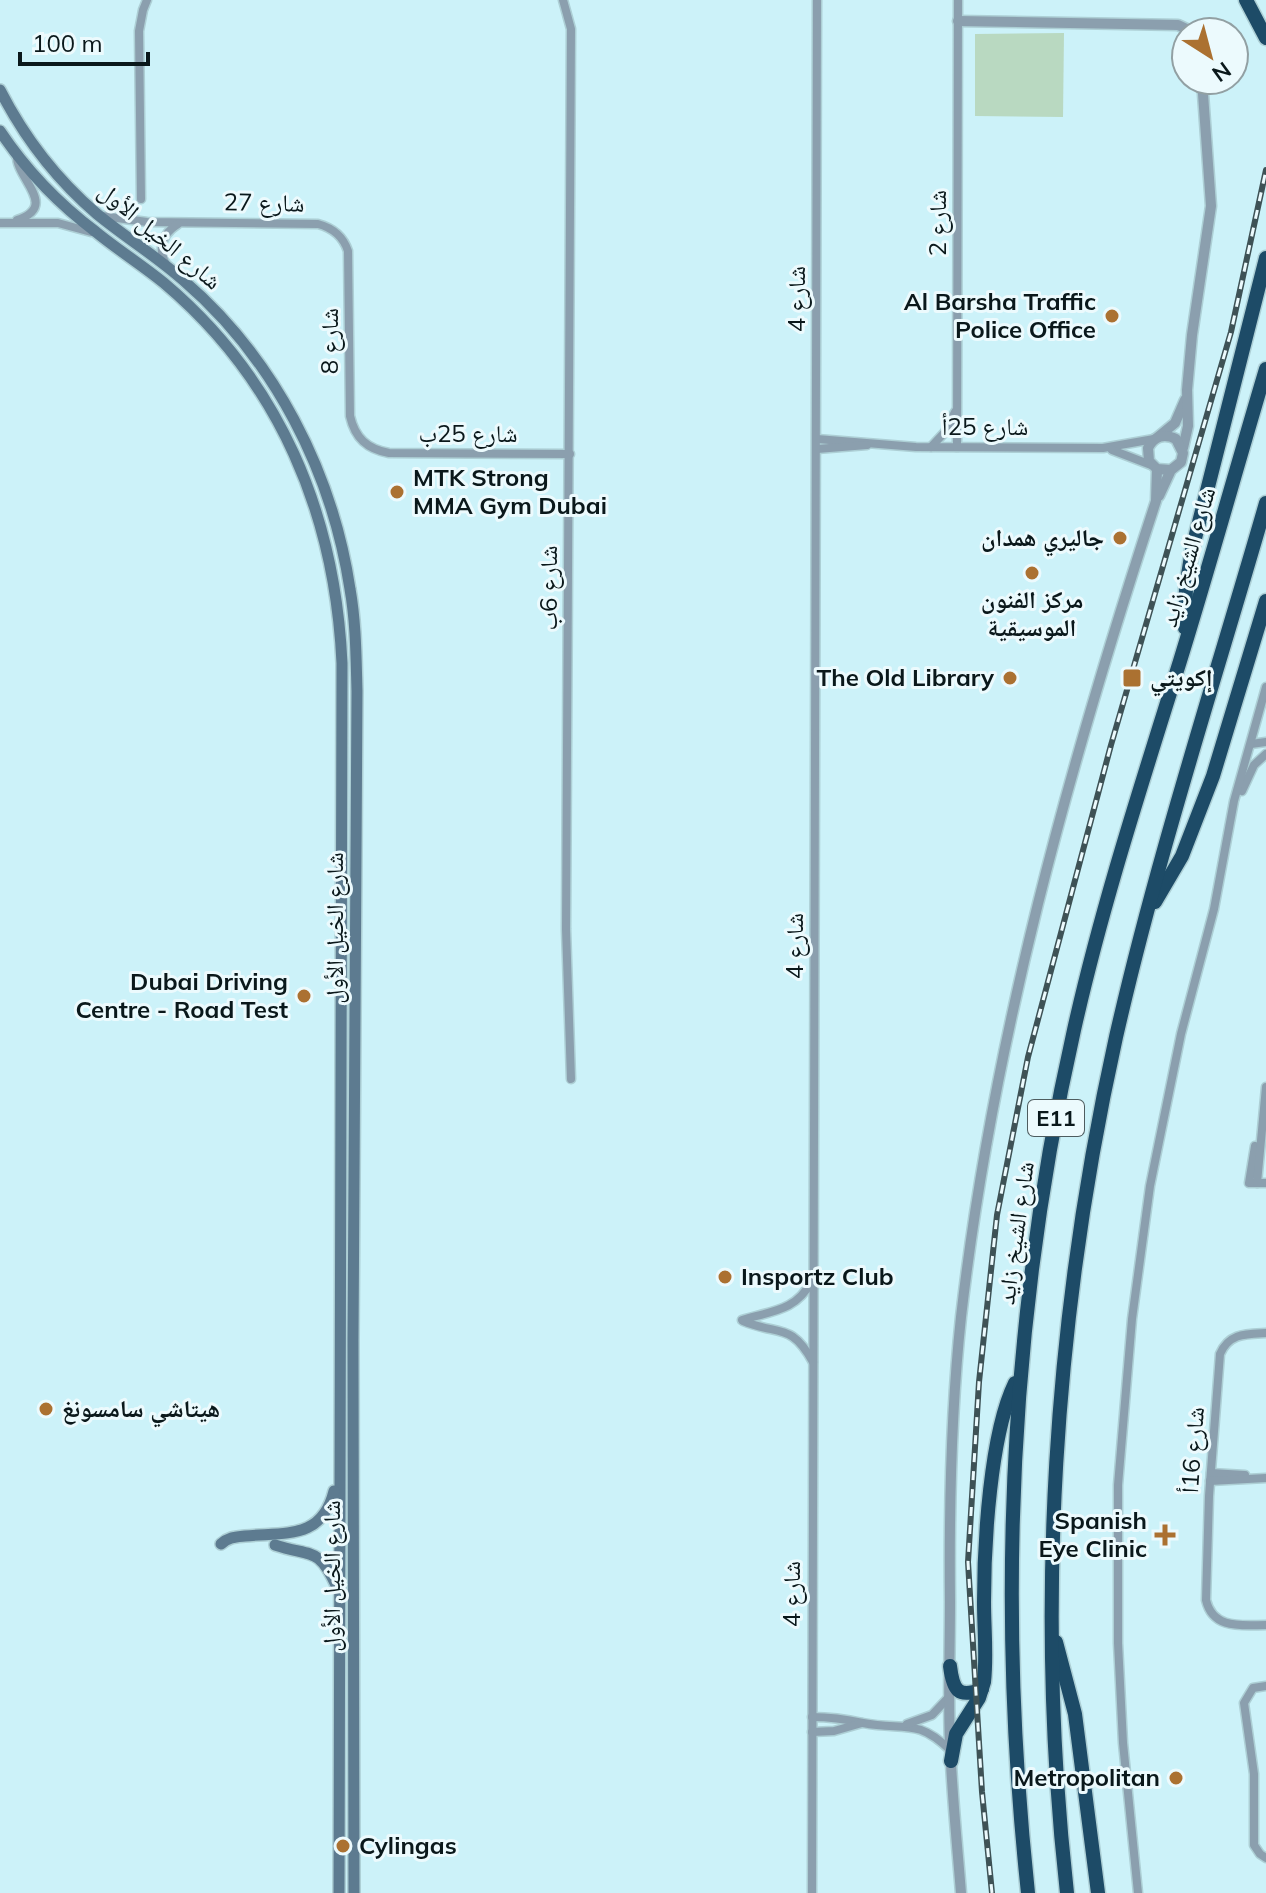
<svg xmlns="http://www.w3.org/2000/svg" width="1266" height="1893" font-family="Mulish,'Noto Naskh Arabic',sans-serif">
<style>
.green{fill:#b9d9c1}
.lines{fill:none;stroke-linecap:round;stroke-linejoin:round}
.minor-casing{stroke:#adcfd5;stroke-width:11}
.tertiary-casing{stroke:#adcfd5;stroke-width:13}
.secondary-casing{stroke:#adcfd5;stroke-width:14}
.motorway-casing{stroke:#adcfd5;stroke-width:17}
.minor{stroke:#8b9fae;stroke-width:8}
.tertiary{stroke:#8b9fae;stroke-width:10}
.secondary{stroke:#5d7b90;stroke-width:11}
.motorway{stroke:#1d4b67;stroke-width:14}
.rail-casing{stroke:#3e5256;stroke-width:6}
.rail{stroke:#ecfafd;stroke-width:3;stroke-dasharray:9;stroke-linecap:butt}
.poi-dot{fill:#ab7131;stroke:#ecfafd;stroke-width:3}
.labels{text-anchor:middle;stroke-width:6;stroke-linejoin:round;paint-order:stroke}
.shield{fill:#ecfafd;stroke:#4e5c5f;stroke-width:2}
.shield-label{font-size:22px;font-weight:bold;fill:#0a181b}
.street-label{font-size:24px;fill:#0a181b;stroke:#ecfafd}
.poi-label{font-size:24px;font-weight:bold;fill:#0a181b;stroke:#ecfafd;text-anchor:end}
</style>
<rect width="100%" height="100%" fill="#ccf2f9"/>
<path class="green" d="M1064 33 1063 117 975 116V34Z"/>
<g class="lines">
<g class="minor-casing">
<g id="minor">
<path d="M563 0 571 29 566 929 571 1079"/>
<path d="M17 155C15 178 60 206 17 220"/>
<path d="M141 199 139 31 143 10 147 0"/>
<path d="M102 216 147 222 318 224C333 228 343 236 348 251L350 416C355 438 367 449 389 453L570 454"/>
<path d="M0 223H58L91 232"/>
<path d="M167 266C157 249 162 234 178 224"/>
<path d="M817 439 916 447 1103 448 1154 439"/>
<path d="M931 447 945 432 955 412"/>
<path d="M957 447 958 0"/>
<path d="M817 449 867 445"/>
<path d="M1112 450 1151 465"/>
<path d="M1251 744 1266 742"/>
<path d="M1242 791 1254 765 1266 754"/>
<path d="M1255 1146 1249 1183H1266"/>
<path d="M1257 1183 1266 1087"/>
<path d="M742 1320C771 1311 796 1311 811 1282"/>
<path d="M743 1321C779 1336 791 1322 813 1362"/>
<path d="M1266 1333C1246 1334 1229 1333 1220 1354L1209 1496 1206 1600C1213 1630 1242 1625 1266 1625"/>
<path d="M1211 1473 1245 1475"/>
<path d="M1210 1481 1266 1478"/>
<path d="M1266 1686 1253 1688 1244 1703 1254 1774V1845L1260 1854 1266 1858"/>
<path d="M812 1717C830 1717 845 1719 863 1723 903 1731 916 1717 950 1750"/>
<path d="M907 1724 932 1715 948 1698"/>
<path d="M812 1732 834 1731 862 1723"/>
<path d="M812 1893 817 0"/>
<path d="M1138 1893 1123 1743 1118 1643V1485L1132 1319 1150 1186 1181 1034 1214 909 1234 801 1266 687"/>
</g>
</g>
<g class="tertiary-casing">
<g id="tertiary">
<path d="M958 21 1178 25 1193 32"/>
<path d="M1158 437 1175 423 1185 400"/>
<path d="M1183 448 1188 426 1187 390 1192 335 1211 206 1202 80"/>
<path d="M1159 496 1171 470 1181 462 1183 453 1176 439C1164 433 1154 436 1148 448L1149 461 1157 469 1171 470"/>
<path d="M961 1893C957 1843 952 1794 950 1744 948 1696 950 1649 950 1601 949 1507 951 1411 961 1317 993 1039 1069 766 1156 501L1157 469"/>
</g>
</g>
<g class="secondary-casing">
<g id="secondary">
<path d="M0 90C24 137 56 179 97 214 125 237 156 256 183 280 274 358 332 471 350 589 356 623 356 657 357 691L353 1340 354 1893"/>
<path d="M0 131C26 170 59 204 96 232 118 250 142 265 164 283 280 381 335 514 342 663L339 1893"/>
<path d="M221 1544C229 1537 235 1537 245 1536 285 1532 322 1540 334 1491"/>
<path d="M275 1545C311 1557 318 1546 336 1585"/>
</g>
</g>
<g class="motorway-casing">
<g id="motorway">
<path d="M1246 0 1266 38"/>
<path d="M1185 628 1186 587 1192 550 1266 258"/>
<path d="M1155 902 1182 856 1213 776 1266 601"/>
<path d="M1056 1642 1075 1714 1098 1893"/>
<path d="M950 1666C953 1690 958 1699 982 1689"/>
<path d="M951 1761 956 1734 979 1698 984 1682C987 1655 984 1629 984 1602 984 1544 990 1434 1015 1383"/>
<path d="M1028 1893C997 1604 1010 1313 1074 1030 1102 905 1142 783 1180 661 1210 564 1237 466 1266 369"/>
<path d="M1067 1893C1035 1609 1054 1316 1116 1037 1157 857 1215 680 1266 503"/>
</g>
</g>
<use href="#minor" class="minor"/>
<use href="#tertiary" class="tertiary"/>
<use href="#secondary" class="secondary"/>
<use href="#motorway" class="motorway"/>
<g class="rail-casing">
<path id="rail" d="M992 1893 982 1792 968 1562 979 1382 997 1215 1028 1057 1111 745 1231 332 1266 170"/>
</g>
<use href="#rail" class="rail"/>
</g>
<g class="poi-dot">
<circle cx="1112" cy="316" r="8"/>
<circle cx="397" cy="492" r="8"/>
<circle cx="1120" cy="538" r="8"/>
<circle cx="1032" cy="573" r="8"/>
<circle cx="1010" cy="678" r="8"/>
<rect x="1122" y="668" width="20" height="20" rx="4"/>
<circle cx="304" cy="996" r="8"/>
<circle cx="725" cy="1277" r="8"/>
<circle cx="46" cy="1409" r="8"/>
<path d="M1161 1523h8v8h8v8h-8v8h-8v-8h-8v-8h8z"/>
<circle cx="1176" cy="1778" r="8"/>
<circle cx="343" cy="1846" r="8"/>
</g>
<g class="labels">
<rect class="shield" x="1028" y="1100" width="56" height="36" rx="6"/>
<g class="shield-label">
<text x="1056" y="1126">E11</text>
</g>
<g class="street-label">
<text transform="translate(264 203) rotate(1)" y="8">شارع 27</text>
<text transform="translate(938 223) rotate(-90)" y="8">شارع 2</text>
<text transform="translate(160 236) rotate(40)" y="8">شارع الخيل الأول</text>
<text transform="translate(797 299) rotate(-90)" y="8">شارع 4</text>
<text transform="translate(330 341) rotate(-90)" y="8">شارع 8</text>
<text x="985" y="435">شارع 25أ</text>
<text x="468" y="442">شارع 25ب</text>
<text transform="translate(1188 557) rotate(-74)" y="8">شارع الشيخ زايد</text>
<text transform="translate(549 588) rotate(-90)" y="8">شارع 6ب</text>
<text transform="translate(335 928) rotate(-90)" y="8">شارع الخيل الأول</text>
<text transform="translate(795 946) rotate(-90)" y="8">شارع 4</text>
<text transform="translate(1016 1233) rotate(-82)" y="8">شارع الشيخ زايد</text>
<text transform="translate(1193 1450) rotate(-86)" y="8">شارع 16أ</text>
<text transform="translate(332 1576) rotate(-90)" y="8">شارع الخيل الأول</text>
<text transform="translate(792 1594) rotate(-90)" y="8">شارع 4</text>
</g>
<g class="poi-label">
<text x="1096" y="310">Al Barsha Traffic<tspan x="1096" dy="28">Police Office</tspan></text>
<text x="413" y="486" text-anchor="start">MTK Strong<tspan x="413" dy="28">MMA Gym Dubai</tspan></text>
<text x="1104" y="546">جاليري همدان</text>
<text x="1032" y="608" text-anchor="middle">مركز الفنون<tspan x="1032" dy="28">الموسيقية</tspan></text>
<text x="994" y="686">The Old Library</text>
<text x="1150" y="686" text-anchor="start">إكويتي</text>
<text x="288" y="990">Dubai Driving<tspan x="288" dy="28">Centre - Road Test</tspan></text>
<text x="741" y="1285" text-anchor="start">Insportz Club</text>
<text x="62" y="1417" text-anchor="start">هيتاشي سامسونغ</text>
<text x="1147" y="1529">Spanish<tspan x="1147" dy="28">Eye Clinic</tspan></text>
<text x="1160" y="1786">Metropolitan</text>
<text x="359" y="1854" text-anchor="start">Cylingas</text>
</g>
</g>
<g transform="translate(1210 56) rotate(144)"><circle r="38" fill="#ecfafd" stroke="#92a0a3" stroke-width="2"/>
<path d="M0-6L14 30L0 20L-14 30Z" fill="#ab7131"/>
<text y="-12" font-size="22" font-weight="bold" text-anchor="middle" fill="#0a181b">N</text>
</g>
<path d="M20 52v12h128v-12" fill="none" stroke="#0a181b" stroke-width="4"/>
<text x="32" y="52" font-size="24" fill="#0a181b" stroke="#ecfafd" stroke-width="6" paint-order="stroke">100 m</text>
</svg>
